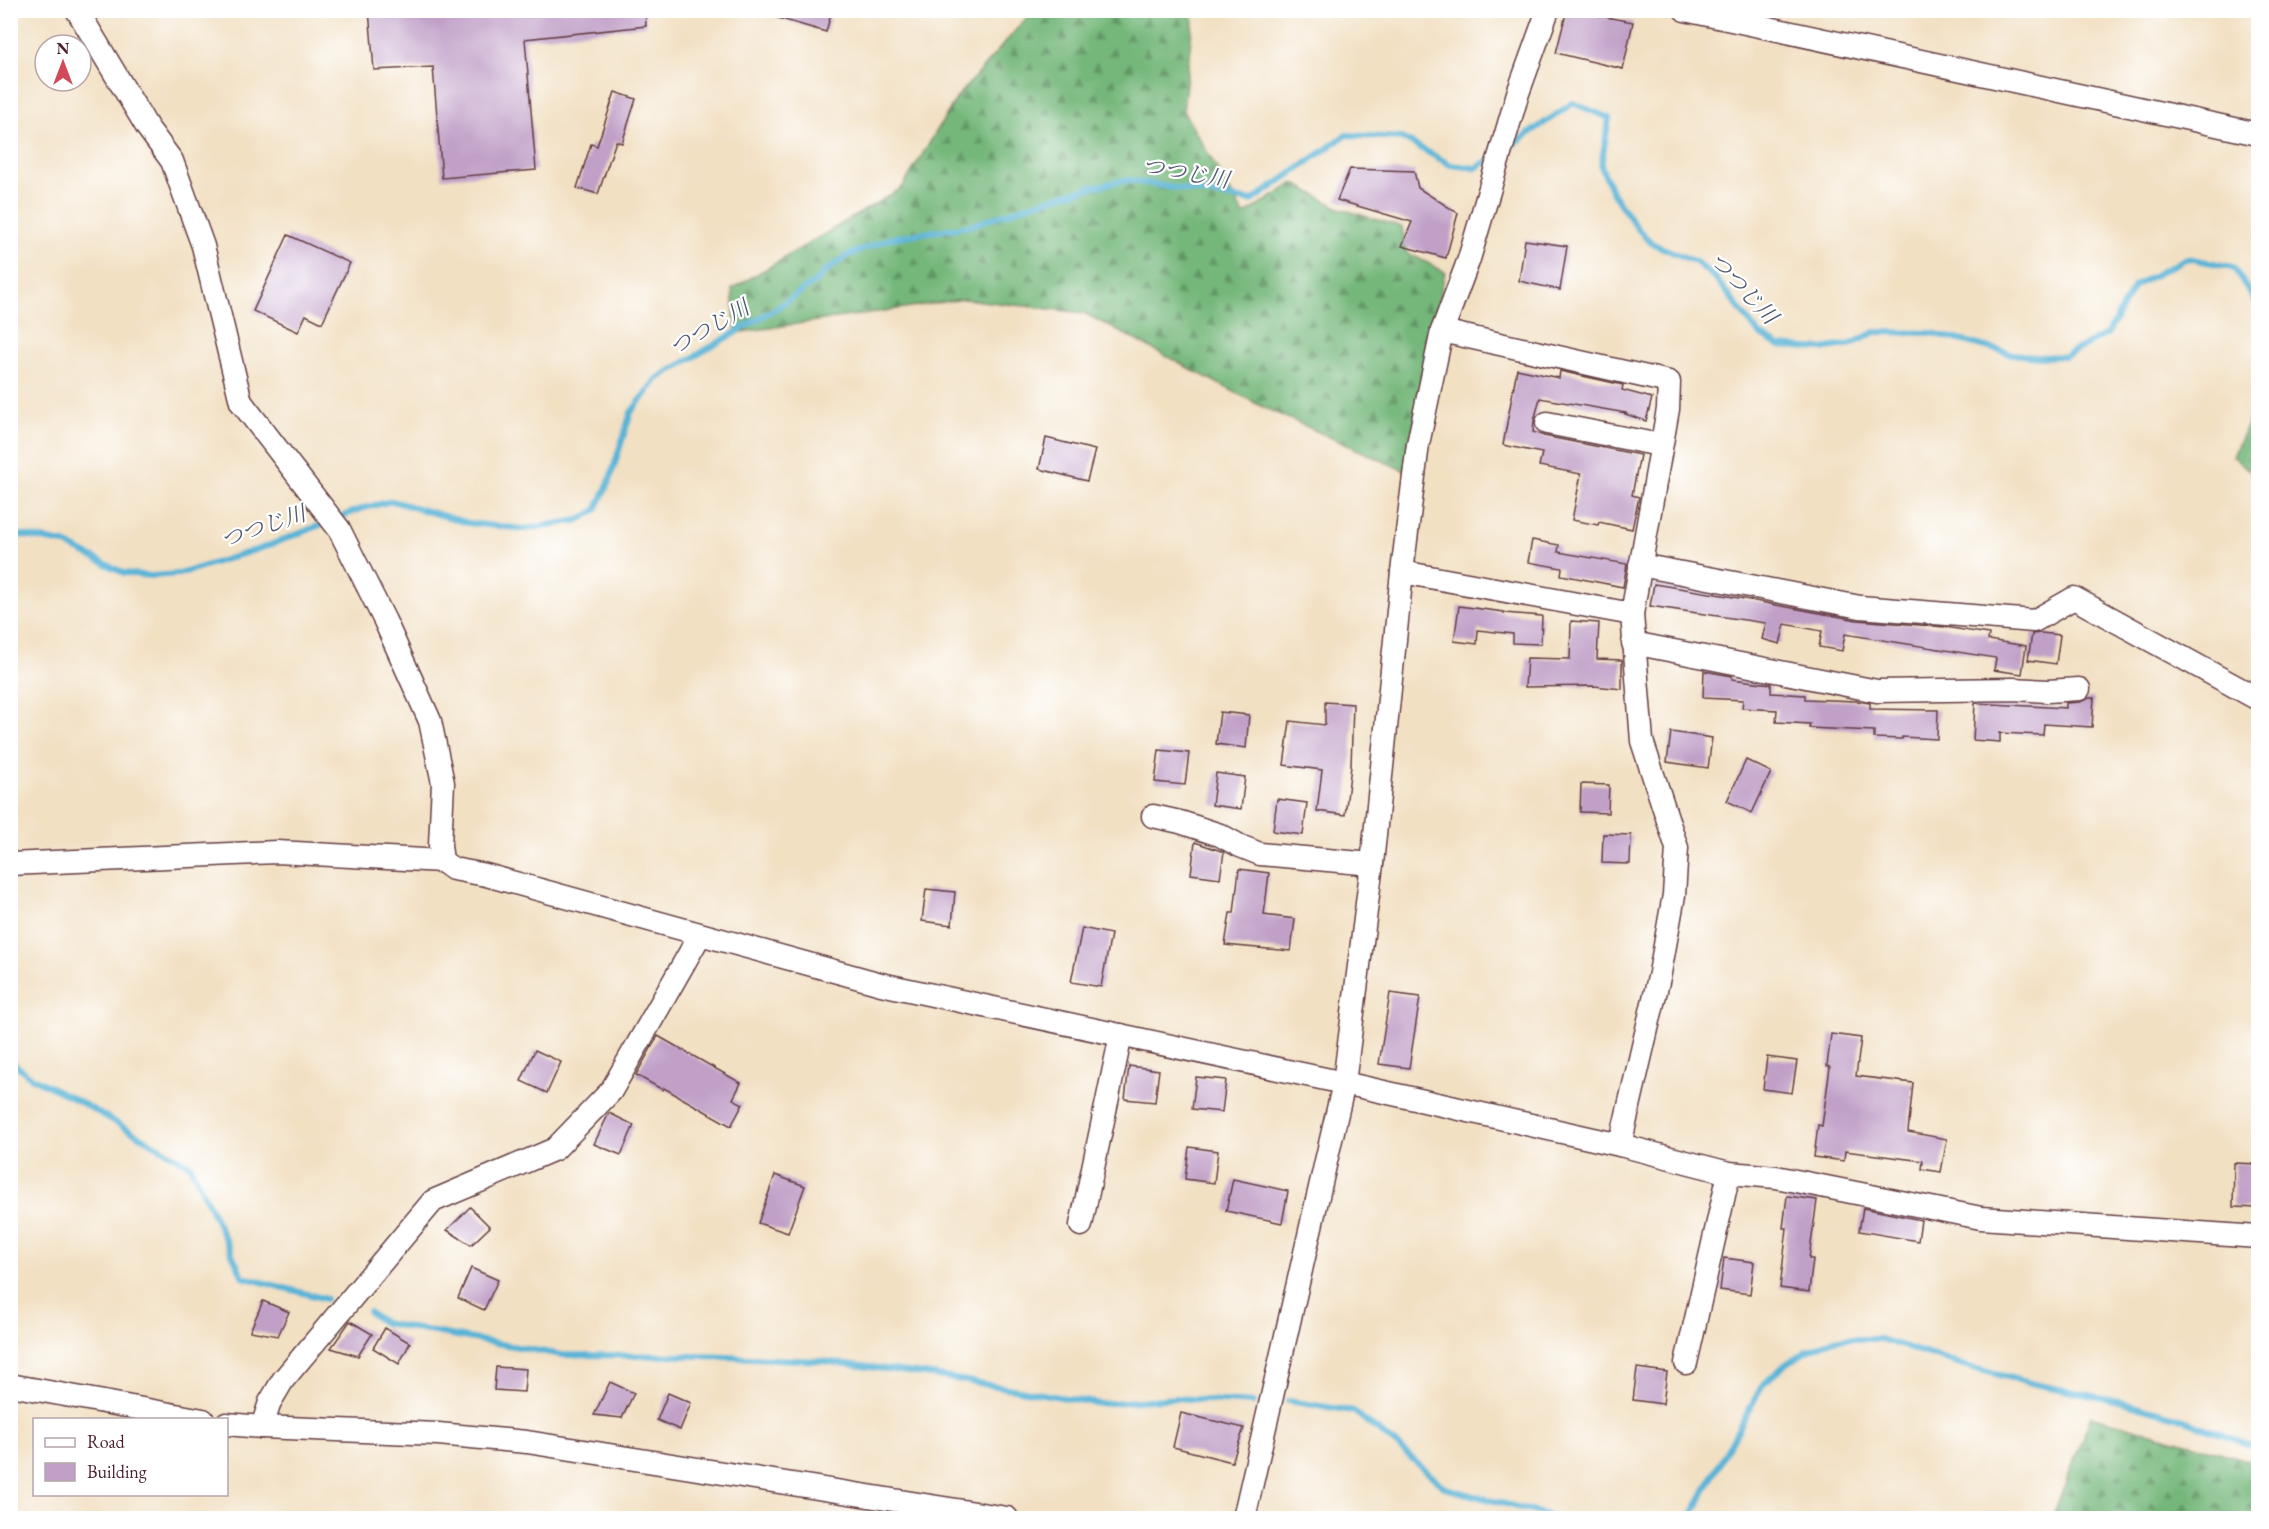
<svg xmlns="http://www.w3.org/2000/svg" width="2269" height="1529" font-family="'EB Garamond','Noto Serif JP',serif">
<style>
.forest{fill:url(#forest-firs);stroke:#5f6b52;stroke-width:1.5}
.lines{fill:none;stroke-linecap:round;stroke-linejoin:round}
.stream{stroke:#58b3d6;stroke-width:6}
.building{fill:#c1a0c8}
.minor-casing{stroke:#633c42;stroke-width:25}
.minor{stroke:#fff;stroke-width:22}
.labels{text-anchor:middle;stroke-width:4.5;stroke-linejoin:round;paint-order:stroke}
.water-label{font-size:22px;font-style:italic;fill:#505a6f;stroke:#fff}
</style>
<defs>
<pattern id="forest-firs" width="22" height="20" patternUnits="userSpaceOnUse" patternTransform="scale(1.5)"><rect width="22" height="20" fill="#74b77a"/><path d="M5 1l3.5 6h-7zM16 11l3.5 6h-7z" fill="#619464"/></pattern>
</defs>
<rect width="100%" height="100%" fill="#fff"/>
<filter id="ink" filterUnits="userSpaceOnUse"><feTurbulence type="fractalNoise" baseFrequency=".0167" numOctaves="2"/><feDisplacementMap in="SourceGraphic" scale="12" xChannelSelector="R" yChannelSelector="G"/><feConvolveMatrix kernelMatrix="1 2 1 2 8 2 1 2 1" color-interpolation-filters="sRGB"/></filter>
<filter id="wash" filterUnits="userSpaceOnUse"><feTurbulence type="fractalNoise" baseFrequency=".008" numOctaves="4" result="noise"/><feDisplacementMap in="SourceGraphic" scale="24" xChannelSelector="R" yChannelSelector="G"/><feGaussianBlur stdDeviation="1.35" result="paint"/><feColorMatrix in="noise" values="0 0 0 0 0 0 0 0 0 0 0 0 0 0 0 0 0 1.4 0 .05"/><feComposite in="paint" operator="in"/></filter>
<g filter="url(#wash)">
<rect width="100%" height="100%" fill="#f2e0c3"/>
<g class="forest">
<path d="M1085 10 1194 11 1183 111 1244 215 1294 183 1341 209 1402 227 1406 252 1445 272 1405 471 1263 407 1084 313 964 299 736 333 732 289 902 188 958 96 1030 14Z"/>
<path d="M2258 400V479L2233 456Z"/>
<path d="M2091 1416 2258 1463V1518H2052Z"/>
</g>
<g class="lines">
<g class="stream">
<path d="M1508 148 1573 103 1609 118 1601 166 1613 194 1638 229 1651 243 1696 262 1716 279 1759 334 1779 346 1822 349 1852 344 1875 332 1932 333 2013 354 2038 357 2065 356 2108 333 2134 286 2187 258 2233 267 2258 305"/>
<path d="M338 518 360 509 392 501 468 523 524 529 579 520 596 510 609 482 631 412 658 378 780 306 819 279 824 272 849 255 891 238 969 226 1042 201 1092 187 1127 180 1252 201 1346 135 1402 138 1451 165 1476 168 1492 158"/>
<path d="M10 539 20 535 64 543 124 573 151 576 179 574 262 548 328 522"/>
<path d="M10 1060 29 1076 82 1103 190 1165 243 1277 326 1299"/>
<path d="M369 1312 384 1323 562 1355 702 1356 822 1361 932 1375 1100 1404 1176 1398 1253 1403"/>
<path d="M1288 1401 1353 1411 1398 1446 1445 1488 1558 1518"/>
<path d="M1690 1518 1763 1384 1786 1364 1807 1351 1837 1339H1881L1969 1367 2034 1384 2123 1402 2176 1417 2258 1448"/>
</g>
</g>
<g id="blocks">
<g class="building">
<path d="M369 10H645L646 26 525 39 536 170 442 178 433 67 374 70Z"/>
<path d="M769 10H832L826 32 768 15Z"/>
<path d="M1567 10 1633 22 1623 69 1556 53Z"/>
<path d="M615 92 636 99 622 143 616 141 598 194 577 188 591 144 597 146Z"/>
<path d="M1350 169 1414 171 1418 188 1458 213 1446 258 1402 246 1412 222 1337 200Z"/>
<path d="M288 235 350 263 322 323 306 315 298 332 253 311Z"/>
<path d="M1525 240 1567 246 1560 290 1519 281Z"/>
<path d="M1517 369 1559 378 1560 371 1623 385 1622 390 1652 398 1646 421 1625 414 1626 413 1540 398 1534 421 1533 432 1544 436 1640 455 1632 495 1639 497 1632 529 1599 522 1598 525 1572 520 1581 474 1539 466 1542 453 1503 445Z"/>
<path d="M1046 438 1095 450 1087 481 1039 469Z"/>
<path d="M1532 540 1559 545 1558 552 1627 564 1623 587 1561 575 1562 568 1528 562Z"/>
<path d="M1654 584 1728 596 1857 620 1945 627 1989 634 1988 640 2026 646 2022 674 1994 670 1996 658 1845 634 1842 651 1819 647 1822 631 1785 624 1780 644 1762 639 1766 623 1650 606Z"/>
<path d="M1459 606 1504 612V613L1542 616 1541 644 1513 643V634L1478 630 1477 644 1454 641Z"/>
<path d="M1571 621 1599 623 1597 659 1622 660V689L1594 686 1525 687 1527 658 1570 659Z"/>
<path d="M2041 633 2060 635 2056 664 2028 660 2032 634Z"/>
<path d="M1704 671 1732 676V679L1771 684V693L1805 695V699L1857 701 1870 703V709L1938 710 1937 739 1902 737V739L1874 738V731L1809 728 1810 724 1776 722 1777 710 1742 708 1743 700 1703 698Z"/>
<path d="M2089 698H2094L2092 727 2044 724 2043 735 2000 733V742L1973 740 1975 703 2066 708V703L2080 702Z"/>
<path d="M1325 702 1353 704 1351 766 1345 815 1317 811 1322 770 1284 765 1290 721 1325 725Z"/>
<path d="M1220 712 1249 715 1246 748 1216 744Z"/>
<path d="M1671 732 1712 738 1708 768 1667 762Z"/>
<path d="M1159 750 1189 753 1185 785 1155 782Z"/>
<path d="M1746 760 1771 772 1752 813 1727 801Z"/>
<path d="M1216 773 1245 777 1241 809 1212 805Z"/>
<path d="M1581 784 1609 785 1608 813 1580 812Z"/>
<path d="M1277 799 1307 803 1303 835 1273 831Z"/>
<path d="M1603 834 1631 835 1630 864 1602 863Z"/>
<path d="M1195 842 1224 852 1220 878 1191 874Z"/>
<path d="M1239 869 1269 873 1264 915 1295 919 1291 951 1225 945 1230 913H1234Z"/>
<path d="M926 889 955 892 952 925 922 921Z"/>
<path d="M1082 928 1111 934 1101 987 1071 982Z"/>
<path d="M1390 993 1420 997 1409 1068 1379 1064Z"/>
<path d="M1831 1034 1861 1038 1856 1076 1913 1083 1908 1132 1947 1139 1941 1172 1922 1169 1923 1161 1845 1151 1844 1161 1814 1157 1818 1125 1822 1126 1830 1067 1827 1066Z"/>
<path d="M658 1036 741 1083 733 1099 743 1104 731 1126 664 1088 663 1090 636 1075Z"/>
<path d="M535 1050 561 1062 547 1093 521 1081Z"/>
<path d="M1767 1057 1797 1061 1792 1093 1763 1089Z"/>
<path d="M1129 1066 1159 1070 1155 1102 1125 1099Z"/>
<path d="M1196 1077 1226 1080 1222 1112 1192 1109Z"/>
<path d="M609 1113 634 1125 621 1155 594 1144Z"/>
<path d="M1189 1147 1218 1151 1214 1183 1185 1179Z"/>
<path d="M2234 1163 2259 1164V1208L2233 1207Z"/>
<path d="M775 1175 805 1186 788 1233 758 1223Z"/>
<path d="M1233 1179 1288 1191 1282 1223 1226 1211Z"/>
<path d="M1787 1196 1817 1200 1809 1259H1813L1809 1292 1780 1288 1787 1228H1783Z"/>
<path d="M470 1207 490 1227 471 1245 447 1230Z"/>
<path d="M1863 1208 1921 1220 1918 1241 1859 1231Z"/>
<path d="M1724 1258 1754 1262 1750 1294 1720 1290Z"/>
<path d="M471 1268 498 1280 484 1310 458 1298Z"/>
<path d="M263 1301 289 1312 278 1336 250 1331Z"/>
<path d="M350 1321 372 1334 358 1356 331 1348Z"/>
<path d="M385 1328 410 1343 399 1364 373 1348Z"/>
<path d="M496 1367 526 1369 524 1392 494 1390Z"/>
<path d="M1637 1368 1667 1372 1663 1404 1633 1400Z"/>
<path d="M610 1382 634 1393 622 1418 594 1415Z"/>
<path d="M668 1393 691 1403 680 1430 657 1420Z"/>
<path d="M1181 1413 1244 1428 1232 1462 1173 1447Z"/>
</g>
</g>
</g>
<g filter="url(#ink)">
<use href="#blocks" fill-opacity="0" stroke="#633c42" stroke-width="1.5"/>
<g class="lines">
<g class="minor-casing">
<g id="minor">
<path d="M77 10 147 127 172 161 203 246 241 402 339 529 385 621 430 721 443 783 440 845 442 861 453 869 486 875 881 984 1344 1083 1620 1145 1729 1173 1776 1177 1981 1218 2258 1237"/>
<path d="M1685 10 2258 134"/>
<path d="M1442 331 1669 382 1668 409 1632 614 1642 741 1677 848 1674 895 1660 973 1620 1145"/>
<path d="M1547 423 1660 445"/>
<path d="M1640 565 1860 607 2034 621 2074 598 2258 699"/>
<path d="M1402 572 1632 614"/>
<path d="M1633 643 1877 691 2013 689 2048 691 2079 689"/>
<path d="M1153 816 1180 822 1220 835 1240 846 1260 854 1372 864"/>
<path d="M10 864 277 852 442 861"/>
<path d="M1081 1225 1121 1035"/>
<path d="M1686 1363 1729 1173"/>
<path d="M10 1385 203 1420"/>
<path d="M226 1424 262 1427 438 1434 527 1442 1007 1518"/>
<path d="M262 1427 270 1402 283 1380 433 1201 555 1149 611 1091 700 935"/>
<path d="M1244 1518 1344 1083 1372 864 1402 572 1418 444 1442 331 1469 259 1518 93 1548 10"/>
</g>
</g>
<use href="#minor" class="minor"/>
</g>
</g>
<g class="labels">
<g class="water-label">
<text transform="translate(1186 172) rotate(10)" y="8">つつじ川</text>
<text transform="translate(1744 288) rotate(47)" y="8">つつじ川</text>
<text transform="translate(709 327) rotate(-30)" y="8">つつじ川</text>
<text transform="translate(263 526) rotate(-19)" y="8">つつじ川</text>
</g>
</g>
<rect width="2269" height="1529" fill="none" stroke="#fff" stroke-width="36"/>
<rect x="33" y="1418" width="195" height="78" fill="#ffffff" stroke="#b7a5aa" stroke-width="1.5"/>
<rect x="45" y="1438" width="30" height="9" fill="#ffffff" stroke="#b7a5aa" stroke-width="1.5"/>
<text x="87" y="1448" font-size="18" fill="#4a1f2b">Road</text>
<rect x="45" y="1463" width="30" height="18" fill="#c1a0c8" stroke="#b7a5aa" stroke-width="1.5"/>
<text x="87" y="1478" font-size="18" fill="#4a1f2b">Building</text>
<g transform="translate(63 63)"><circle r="28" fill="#ffffff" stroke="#b7a5aa" stroke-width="1.5"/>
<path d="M0-4.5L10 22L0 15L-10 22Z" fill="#d1495b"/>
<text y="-9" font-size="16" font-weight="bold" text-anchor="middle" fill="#4a1f2b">N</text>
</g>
</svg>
